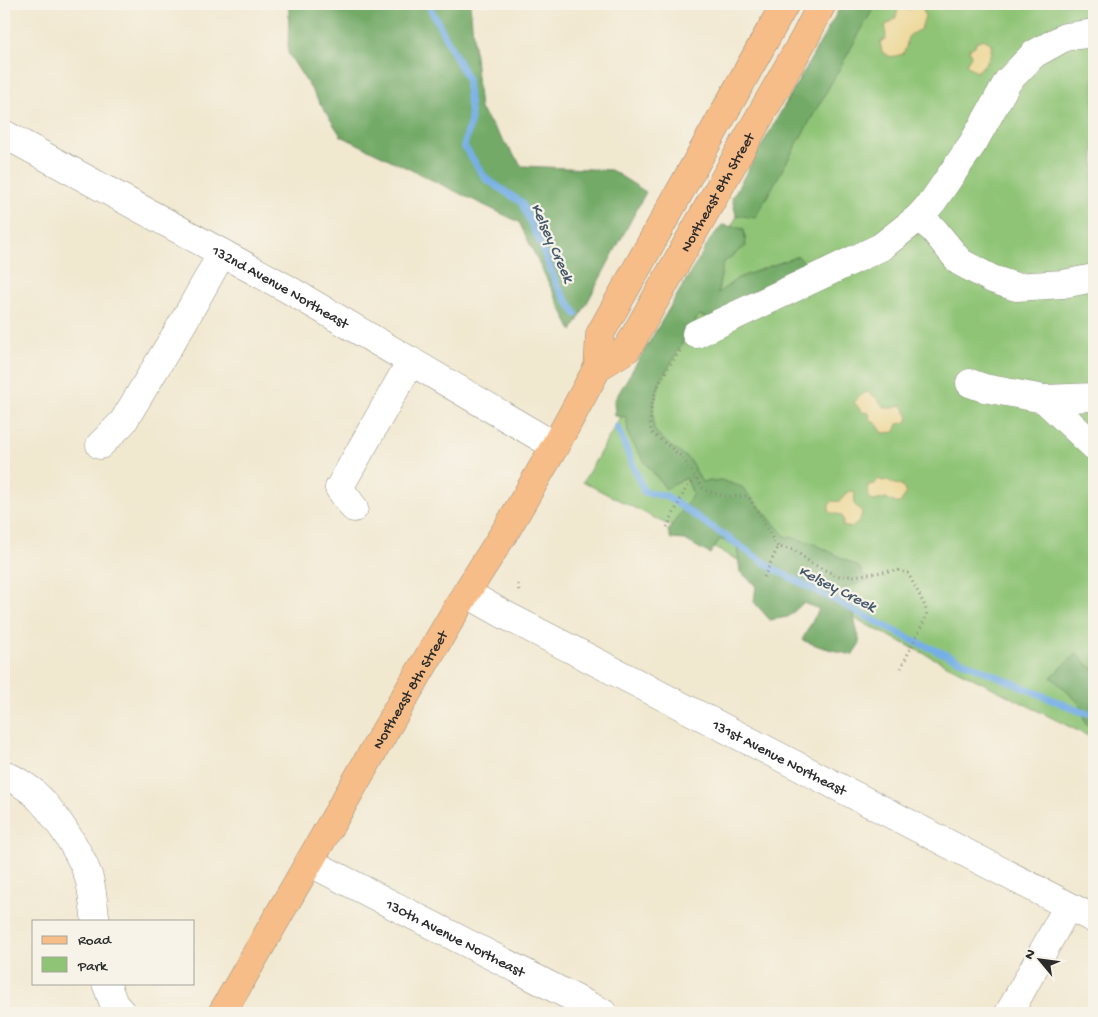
<svg xmlns="http://www.w3.org/2000/svg" width="1098" height="1017" font-family="'Gochi Hand',sans-serif">
<style>
.green{fill:#8fc476;stroke:#5d7850}
.forest{fill:#73aa67;stroke:#4f6a49}
.sand{fill:#eeda9e;stroke:#8c8264}
.lines{fill:none;stroke-linecap:round;stroke-linejoin:round}
.stream{stroke:#76afe6;stroke-width:7}
.minor-casing{stroke:#8e8a7e;stroke-width:29}
.major-casing{stroke:#8e8a7e;stroke-width:29}
.path{stroke:#8e8a7e;stroke-width:3;stroke-dasharray:1 4;stroke-linecap:butt}
.minor{stroke:#fff;stroke-width:28}
.major{stroke:#f7bd88;stroke-width:28}
.labels{text-anchor:middle;stroke-width:4.5;stroke-linejoin:round;paint-order:stroke}
.street-label{font-size:15px;fill:#2b2b2b;stroke:#f7f3e8}
.water-label{font-size:16px;font-style:italic;fill:#45596c;stroke:#f7f3e8}
</style>
<rect width="100%" height="100%" fill="#f7f3e8"/>
<filter id="ink" filterUnits="userSpaceOnUse"><feTurbulence type="fractalNoise" baseFrequency=".02" numOctaves="2"/><feDisplacementMap in="SourceGraphic" scale="10" xChannelSelector="R" yChannelSelector="G"/><feConvolveMatrix kernelMatrix="1 2 1 2 8 2 1 2 1" color-interpolation-filters="sRGB"/></filter>
<filter id="wash" filterUnits="userSpaceOnUse"><feTurbulence type="fractalNoise" baseFrequency=".0096" numOctaves="4" result="noise"/><feDisplacementMap in="SourceGraphic" scale="20" xChannelSelector="R" yChannelSelector="G"/><feGaussianBlur stdDeviation="1.12" result="paint"/><feColorMatrix in="noise" values="0 0 0 0 0 0 0 0 0 0 0 0 0 0 0 0 0 1.4 0 .05"/><feComposite in="paint" operator="in"/></filter>
<g filter="url(#wash)">
<rect width="100%" height="100%" fill="#f1e8d0"/>
<path class="green" d="M860 4H1094V739L583 482Z"/>
<g class="forest">
<path d="M289 4H470L480 109 522 166 611 170 646 192 572 331 519 222 341 136 288 53Z"/>
<path d="M842 4H876L755 218 736 215 732 198Z"/>
<path d="M722 225 744 229 746 246 723 263 718 293 738 278 798 256 811 269 715 321 699 315 661 380 653 406 654 430 669 445 690 460 702 482 721 480 742 487 785 536 813 543 859 567 867 581 843 588 832 598 853 614 860 643 852 655 821 647 802 640 819 609 803 603 788 617 770 620 754 602 756 585 740 572 737 546 720 539 710 554 685 540 671 539 668 531 693 494 686 478 666 489 644 461 629 437 626 417 615 416 614 401 710 240Z"/>
<path d="M1077 653 1088 665 1094 669V727L1086 725 1079 703 1051 677Z"/>
</g>
<g class="sand">
<path d="M915 5 923 9 925 16 921 29C900 39 912 37 903 54L891 57 882 52 880 42 886 38 885 26 895 19 898 10 902 8 910 9Z"/>
<path d="M983 39 991 43C993 55 986 65 976 72L966 64 971 56 969 49 975 46 976 42Z"/>
<path d="M867 392C884 399 879 415 902 405L909 417 906 422 898 424 895 432 883 433 876 423 870 421 869 413 862 412 854 402 859 396Z"/>
<path d="M879 479 882 481 887 480 894 484 902 485 906 494 900 503H895L886 498 874 501 869 499 868 485 874 484Z"/>
<path d="M850 491 855 492 854 504 862 512C861 522 852 532 842 525L844 521 841 515 832 513 829 511V505L833 501C841 503 842 499 846 493Z"/>
</g>
<g class="lines">
<g class="stream">
<path d="M428 4 467 78 471 120 464 146 486 179 521 202 541 245 557 286 576 314"/>
<path d="M617 427 644 492 666 496 774 569 914 641 1079 711 1094 714"/>
</g>
</g>
</g>
<g filter="url(#ink)">
<g class="lines">
<g class="minor-casing">
<g id="minor">
<path id="s1" d="M4 134 286 288 555 446"/>
<path d="M919 217 934 230 960 262 992 279 1016 287 1063 284 1094 278"/>
<path d="M696 334 881 247 919 217 933 201 973 143 1008 81 1034 54 1065 37 1094 33"/>
<path d="M970 383 984 388 1044 399 1094 397"/>
<path d="M1044 399 1094 446"/>
<path d="M100 445 123 422 184 321 222 253"/>
<path d="M354 508 339 488 411 361"/>
<path id="s2" d="M466 593 505 615 1094 919"/>
<path d="M4 774C14 779 24 785 33 792 53 810 79 850 88 875 93 889 93 906 96 921"/>
<path id="s3" d="M309 862 603 1013"/>
<path d="M106 983 114 1004 122 1013"/>
<path d="M1009 1013 1068 906"/>
</g>
</g>
<g class="major-casing">
<g id="major">
<path id="s4" d="M598 367 627 349 804 39 822 4"/>
<path id="s5" d="M222 1013 393 717 466 593 508 527 555 446 598 367 600 334 785 4"/>
</g>
</g>
<g class="path">
<path d="M680 351C661 377 647 399 651 432L682 457 704 490 727 497 747 496C760 512 767 531 778 547L794 550 811 563 837 576H853L897 570 908 573 925 606 927 615 901 668"/>
<path d="M667 527 685 490 695 478"/>
<path d="M764 577 778 547"/>
<path d="M518 584 519 592"/>
</g>
<use href="#minor" class="minor"/>
<use href="#major" class="major"/>
</g>
</g>
<g class="labels">
<g class="street-label">
<text dy="5" stroke="none"><textPath href="#s4" startOffset="215">Northeast 8th Street</textPath></text>
<text dy="5" stroke="none"><textPath href="#s1" startOffset="316">132nd Avenue Northeast</textPath></text>
<text dy="5" stroke="none"><textPath href="#s5" startOffset="374">Northeast 8th Street</textPath></text>
<text dy="5" stroke="none"><textPath href="#s2" startOffset="354">131st Avenue Northeast</textPath></text>
<text dy="5" stroke="none"><textPath href="#s3" startOffset="165">130th Avenue Northeast</textPath></text>
</g>
<g class="water-label">
<text transform="translate(554 242) rotate(66)" y="6">Kelsey Creek</text>
<text transform="translate(838 587) rotate(27)" y="6">Kelsey Creek</text>
</g>
</g>
<rect width="1098" height="1017" fill="none" stroke="#f7f3e8" stroke-width="20"/>
<rect x="32" y="920" width="162" height="65" fill="#f7f3e8" stroke="#a5a39c"/>
<rect x="42" y="936" width="25" height="8" fill="#f7bd88" stroke="#a5a39c"/>
<text x="78" y="944" font-size="15" fill="#2b2b2b">Road</text>
<rect x="42" y="957" width="25" height="15" fill="#8fc476" stroke="#a5a39c"/>
<text x="78" y="970" font-size="15" fill="#2b2b2b">Park</text>
<g transform="translate(1040 960) rotate(299)" stroke="#f7f3e8" stroke-width="4" paint-order="stroke">
<path d="M0-4L9 19L0 12L-9 19Z" fill="#2b2b2b"/>
<text y="-8" font-size="14" font-weight="bold" text-anchor="middle" fill="#2b2b2b">N</text>
</g>
</svg>
